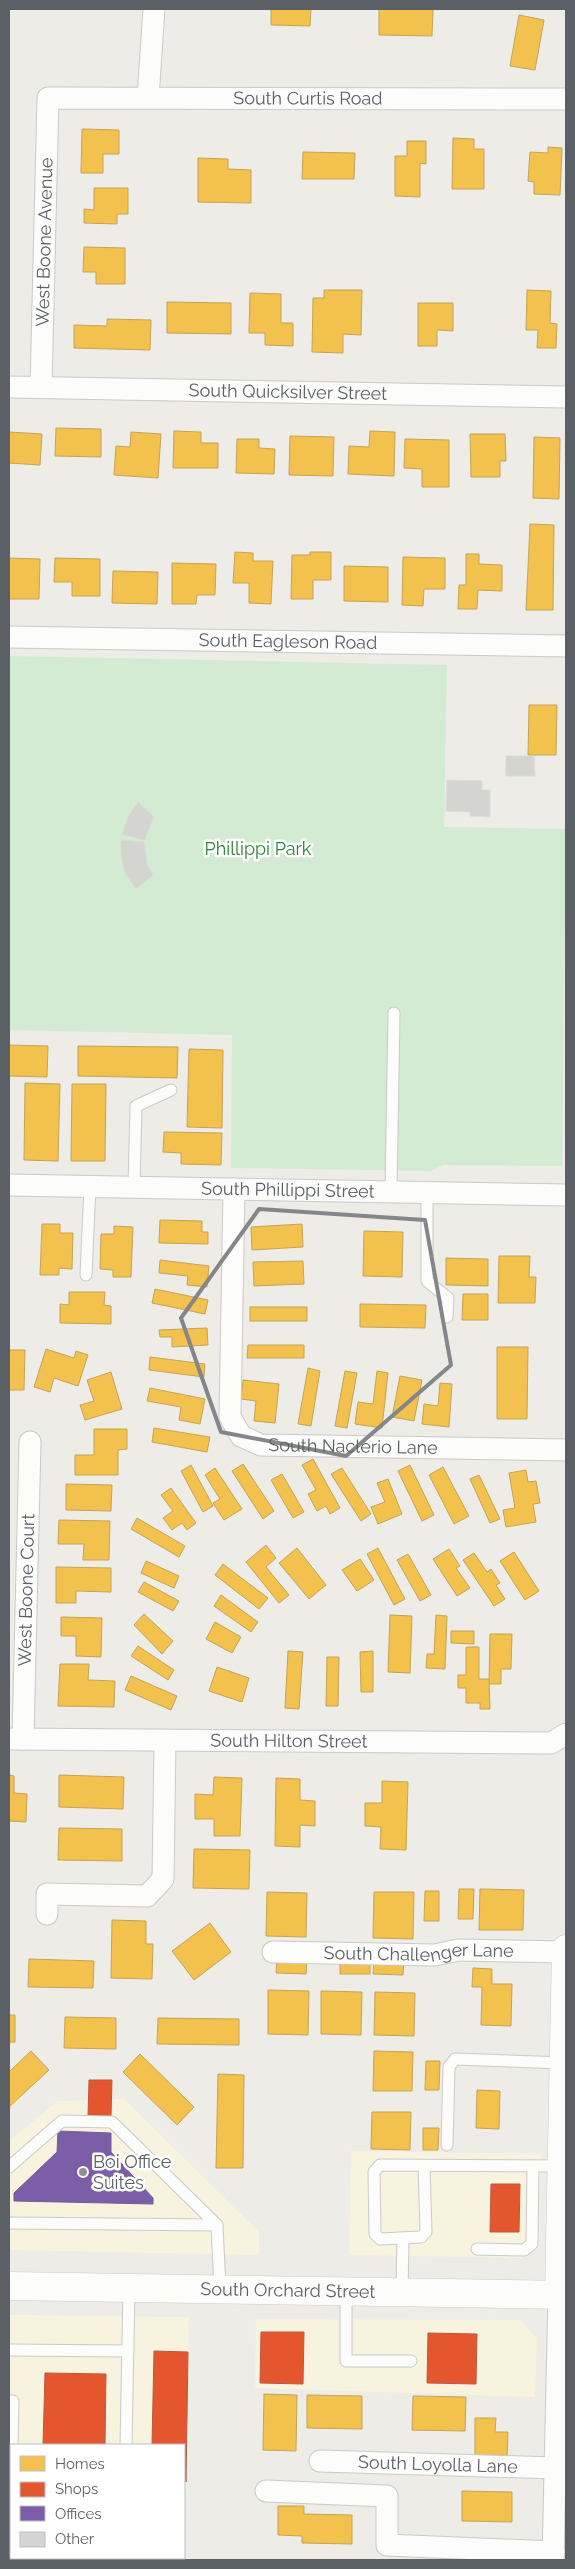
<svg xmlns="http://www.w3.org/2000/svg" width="575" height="2569" font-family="Raleway,sans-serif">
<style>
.commercial{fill:#f7f3df}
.green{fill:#d3ebd2}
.homes{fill:#f2c14e;stroke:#c5a455}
.shops{fill:#e4572e;stroke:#bb593f}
.offices{fill:#7b5ea7;stroke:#715e94}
.building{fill:#d4d4d1;stroke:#dcdbd6}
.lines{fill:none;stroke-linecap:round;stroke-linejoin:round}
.lane-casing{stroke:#c9cac9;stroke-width:13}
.street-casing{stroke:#c9cac9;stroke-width:23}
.secondary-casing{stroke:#cbcbcc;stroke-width:29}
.lane{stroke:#fcfcfb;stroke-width:11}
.street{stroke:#fcfcfb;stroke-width:21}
.secondary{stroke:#fcfcfb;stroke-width:28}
.marked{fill:none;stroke:#84868a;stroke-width:4;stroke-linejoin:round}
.poi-dot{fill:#8e9093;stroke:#fff;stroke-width:2}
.labels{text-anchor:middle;stroke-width:5;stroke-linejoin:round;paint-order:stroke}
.street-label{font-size:18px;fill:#5b5f66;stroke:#fff}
.park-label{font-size:18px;fill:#2c8436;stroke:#fff}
.poi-label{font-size:18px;fill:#5b5f66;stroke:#fff;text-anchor:start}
</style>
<rect width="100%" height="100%" fill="#edece7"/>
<g class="commercial">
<path d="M124 2099 259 2232V2255L9 2250V2141L58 2101Z"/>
<path d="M351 2151 541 2154 539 2248 523 2258 349 2255Z"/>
<path d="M9 2315 189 2317 185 2560 21 2558H184V2445H11V2558H9Z"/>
<path d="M256 2319 520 2320 537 2338 535 2397 255 2388Z"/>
</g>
<path class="green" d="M9 656 447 665 444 827 566 829 562 1166 443 1165 431 1171 231 1168 232 1035 9 1030Z"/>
<g class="homes">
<path d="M271 9H311L310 26 271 25Z"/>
<path d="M379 9H433L432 36 379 35Z"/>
<path d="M519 15 544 20 535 70 510 66Z"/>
<path d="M82 129 119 130V154H103V173H81Z"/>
<path d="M453 138 474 139V149H484V189H452Z"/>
<path d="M407 141H426V164L420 163V197L395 196V156H407Z"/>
<path d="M548 147 562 148 560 195 534 194V182L528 181 530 152 548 153Z"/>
<path d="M303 152 355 153 354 179H302Z"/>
<path d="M198 158 228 159V169L251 170V203L198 202Z"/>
<path d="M94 188H128V214H117V224L84 223V209L94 210Z"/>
<path d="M84 247 125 248V284H96V272H83Z"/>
<path d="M324 290H362L361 335 343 334V353L312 352 313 298H324Z"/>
<path d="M527 290 551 291 550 323 557 324 556 348H537L538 330H526Z"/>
<path d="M250 293 281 294V323H293V346L265 345V333H249Z"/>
<path d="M167 302 231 303V334L167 333Z"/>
<path d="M418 303H453V331L437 330V346H418Z"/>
<path d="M107 319 151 320 150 350 74 348V325L107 326Z"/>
<path d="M56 428 101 429V457L55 456Z"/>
<path d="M174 431 201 432V443H218V468H173Z"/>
<path d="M370 431 395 432 394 476 348 474 349 446 369 447Z"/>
<path d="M9 432 42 434 40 465 9 463Z"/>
<path d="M131 432 161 434 158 478 114 475 116 446 130 447Z"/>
<path d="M470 434H505L506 461H500V477H471Z"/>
<path d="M290 436 334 437 333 476 289 475Z"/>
<path d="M534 437 560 438 559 499 533 498Z"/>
<path d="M237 439H259V448L275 449 274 474 236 473Z"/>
<path d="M405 439 449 440V487H422V469L404 468Z"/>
<path d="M530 524 554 525 553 610H526Z"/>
<path d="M235 552 253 553V561H273L271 604 249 603V583H233Z"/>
<path d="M310 552H331V580H313V599H291L292 555H310Z"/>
<path d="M466 554H479V564L502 565V591L478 590 477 609H458L459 585H466Z"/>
<path d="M403 557 445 558V589H424L423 606 402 605Z"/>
<path d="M9 558 40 559 39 599H9Z"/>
<path d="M55 558 100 559V596H72V582H54Z"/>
<path d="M172 563 216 564 215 595H197L196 604H172Z"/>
<path d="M344 566 388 567V602L344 601Z"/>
<path d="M113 571 158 572 157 604 112 603Z"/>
<path d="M529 705H557L556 755H528Z"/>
<path d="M9 1045 48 1046 47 1077 9 1076Z"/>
<path d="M78 1046 178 1047 177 1078 78 1076Z"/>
<path d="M189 1049 223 1050 222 1128 187 1127Z"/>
<path d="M25 1083 60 1084 58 1161 24 1160Z"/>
<path d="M72 1084H106L105 1161H71Z"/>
<path d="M164 1132 222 1133 221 1165 181 1164V1153L163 1152Z"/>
<path d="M160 1220 202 1221V1232H208V1244L159 1243Z"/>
<path d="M42 1224H60V1233H73L72 1269 59 1268V1275H40Z"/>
<path d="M302 1224 303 1247 252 1250 251 1227Z"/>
<path d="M114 1226 133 1227 131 1277H113V1270L100 1269 101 1234H114Z"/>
<path d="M364 1231 403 1232 402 1277 363 1276Z"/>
<path d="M499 1256H530L529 1277H536L535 1303H498Z"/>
<path d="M446 1258 488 1259V1286L446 1285Z"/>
<path d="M160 1260 209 1266 207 1287 187 1285 188 1276 159 1273Z"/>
<path d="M303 1261 304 1284 254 1286 253 1262Z"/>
<path d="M155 1289 208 1300 205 1314 152 1303Z"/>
<path d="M69 1292H105L104 1305 111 1306V1324L60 1323V1304L69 1305Z"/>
<path d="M463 1294H488V1320H462Z"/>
<path d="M360 1304 426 1305 425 1328 360 1327Z"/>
<rect x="250" y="1307" width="57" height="14"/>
<path d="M207 1328 208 1345 172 1347V1337H160L159 1330Z"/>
<path d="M248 1345H304V1358H247Z"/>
<path d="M497 1347H528L527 1419H497Z"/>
<path d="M46 1349 74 1358 76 1351 88 1355 78 1386 54 1378 50 1392 34 1387Z"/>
<path d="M9 1350H25L24 1390H9Z"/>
<path d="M150 1357 205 1364 204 1377 149 1370Z"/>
<path d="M308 1368 320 1371 311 1426 298 1424Z"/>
<path d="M345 1371 357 1373 347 1428 335 1426Z"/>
<path d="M377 1371 388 1373 382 1428 355 1424 358 1402 373 1404Z"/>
<path d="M111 1372 122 1409 85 1420 80 1405 94 1401 87 1380Z"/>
<path d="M400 1376 422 1380 414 1421 392 1417Z"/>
<path d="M243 1380 279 1384 275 1423 254 1421 256 1401 241 1399Z"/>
<path d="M440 1383 452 1384 449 1427 422 1424 424 1404 438 1406Z"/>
<path d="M150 1388 205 1399 200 1424 179 1420 181 1407 147 1401Z"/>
<path d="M154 1428 210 1437 207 1452 152 1442Z"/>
<path d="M94 1429H127V1449L118 1450V1475H75V1455H94Z"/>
<path d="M313 1459 340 1508 330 1514 326 1506 317 1511 308 1494 316 1490 302 1465Z"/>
<path d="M243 1464 274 1511 263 1519 232 1471Z"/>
<path d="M191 1465 213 1506 203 1512 181 1471Z"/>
<path d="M410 1465 434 1515 422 1521 398 1471Z"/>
<path d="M443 1467 469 1516 454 1524 429 1475Z"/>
<path d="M215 1468 242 1509 224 1520 213 1503 220 1499 205 1475Z"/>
<path d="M342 1468 371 1514 361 1521 331 1474Z"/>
<path d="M526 1470 528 1482 536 1481 540 1503 533 1504 536 1522 506 1527 503 1510 515 1508 509 1473Z"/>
<path d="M282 1474 304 1512 293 1518 271 1480Z"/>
<path d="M479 1475 500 1519 490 1523 470 1479Z"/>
<path d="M388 1479 402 1514 378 1524 371 1507 385 1502 377 1483Z"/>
<path d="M66 1484 112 1485 111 1511 66 1510Z"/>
<path d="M171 1488 196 1523 187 1530 182 1523 172 1530 163 1518 173 1511 161 1495Z"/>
<path d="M137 1518 185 1546 179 1557 131 1529Z"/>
<path d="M59 1520 110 1521 109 1560H83L84 1544H58Z"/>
<path d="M266 1545 276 1558 266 1567 289 1595 279 1603 246 1562Z"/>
<path d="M297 1548 326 1585 309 1599 279 1563Z"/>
<path d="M378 1548 405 1599 394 1605 367 1554Z"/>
<path d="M449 1549 460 1566 456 1568 470 1588 457 1596 433 1559Z"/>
<path d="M514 1552 539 1591 525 1600 500 1561Z"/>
<path d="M474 1553 487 1572 491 1569 500 1583 496 1585 505 1599 494 1606 463 1560Z"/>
<path d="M408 1554 431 1595 420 1601 397 1560Z"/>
<path d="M360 1559 374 1580 357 1591 342 1570Z"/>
<path d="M146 1561 179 1576 174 1588 141 1573Z"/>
<path d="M223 1564 268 1598 259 1609 215 1575Z"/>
<path d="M56 1567 111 1568V1592L76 1591V1603H56Z"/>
<path d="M144 1582 179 1601 173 1611 138 1592Z"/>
<path d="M221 1595 258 1622 251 1632 214 1606Z"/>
<path d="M144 1614 173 1641 162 1654 134 1625Z"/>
<path d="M390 1615 412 1616 410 1673 388 1672Z"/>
<path d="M436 1615 447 1616 445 1669 426 1668 427 1654H434Z"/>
<path d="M61 1617 102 1618 101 1657 76 1656V1636H61Z"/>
<path d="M215 1622 241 1637 232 1653 206 1639Z"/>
<path d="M451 1631H474V1644L451 1643Z"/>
<path d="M490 1634H512L511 1669H501V1684H489Z"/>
<path d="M138 1646 174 1670 168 1680 131 1656Z"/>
<path d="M466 1647H479V1679H489L490 1709H480V1703H466V1688H458V1675H466Z"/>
<path d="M288 1651 303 1652 299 1709 285 1708Z"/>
<path d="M373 1651V1692H361L360 1652Z"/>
<path d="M327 1657H339L338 1706H326Z"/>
<path d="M60 1664H89L88 1680 115 1681 114 1707 58 1706Z"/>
<path d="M217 1667 249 1678 242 1702 209 1691Z"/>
<path d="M131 1676 177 1696 171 1710 125 1690Z"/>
<path d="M9 1775 14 1776V1793L27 1794 26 1822 9 1821Z"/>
<path d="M59 1775 124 1777 123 1809 59 1807Z"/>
<path d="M214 1777 242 1778 240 1836H214V1819H195V1794L213 1795Z"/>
<path d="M276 1778 300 1779V1800L315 1801V1826L300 1825V1847L275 1846Z"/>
<path d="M382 1781 408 1782 406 1850 380 1849 381 1827 365 1826V1803H382Z"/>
<path d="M59 1828 122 1829V1861L58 1860Z"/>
<path d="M194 1849 250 1850 249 1889 193 1888Z"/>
<path d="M459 1889H474L473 1919H458Z"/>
<path d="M480 1889 524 1890 523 1930H479Z"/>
<path d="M425 1891H439V1921H424Z"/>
<path d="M267 1892 307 1893 306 1937 266 1936Z"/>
<path d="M374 1892H414L413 1939 373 1938Z"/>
<path d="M112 1920 146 1921V1944H153L152 1979 111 1978Z"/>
<path d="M210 1923 231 1952 194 1980 172 1951Z"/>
<path d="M277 1958 307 1959 306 1974 276 1973Z"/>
<path d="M29 1959 94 1961 93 1988 28 1987Z"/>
<rect x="340" y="1959" width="30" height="15"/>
<path d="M374 1959 404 1960 403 1975 373 1974Z"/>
<path d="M473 1968 492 1969V1984H512L511 2026 481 2025 482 1987H472Z"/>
<path d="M268 1990 309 1991 308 2035 268 2034Z"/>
<path d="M321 1991 362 1992 361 2035 321 2034Z"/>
<path d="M375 1992 415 1993 414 2036 374 2035Z"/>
<rect x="9" y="2015" width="6" height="27"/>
<path d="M65 2017 116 2018V2049L64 2048Z"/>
<path d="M158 2018 239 2019V2045L157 2044Z"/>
<path d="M31 2051 49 2070 9 2107V2072Z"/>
<path d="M374 2051 413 2052 412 2091H373Z"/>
<path d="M140 2054 194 2107 177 2125 123 2072Z"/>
<path d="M426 2061H440L439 2090H425Z"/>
<path d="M218 2074 244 2075 243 2168H216Z"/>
<path d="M477 2090 500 2091 499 2129 476 2128Z"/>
<path d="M372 2112H411L410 2150 371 2149Z"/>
<path d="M423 2128H439L438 2150H423Z"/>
<path d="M264 2394 297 2395 296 2451 263 2450Z"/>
<path d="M307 2395 362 2396V2429L307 2428Z"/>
<path d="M413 2396 466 2397 465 2431 412 2430Z"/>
<path d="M475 2418H496L495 2432H508L507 2458H475Z"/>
<path d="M462 2491 512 2492V2522L462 2521Z"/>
<path d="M278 2506H304V2514L352 2515V2544L302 2543V2536L278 2535Z"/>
</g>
<g class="shops">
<path d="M89 2080H112L111 2116H88Z"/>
<path d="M491 2184H520L519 2232H490Z"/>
<path d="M261 2332H304L303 2384 260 2383Z"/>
<path d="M428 2333 477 2334 476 2384 427 2383Z"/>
<path d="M154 2351 188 2352 186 2482 184 2445H152Z"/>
<path d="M45 2373 106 2374 105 2445H43Z"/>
<rect x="9" y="2479" width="2" height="62"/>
</g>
<path class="offices" d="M58 2131 111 2133V2152L153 2198V2204L14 2201V2193L57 2152Z"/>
<g class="building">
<path d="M506 756H534L535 776H506Z"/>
<path d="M447 780 482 781V790H490V817L470 816V812L446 811Z"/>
<path d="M138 802 154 817 144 840 122 834 128 817Z"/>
<path d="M121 840 144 842 147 864 153 875 136 889 125 873 121 857Z"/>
</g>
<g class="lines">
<g class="lane-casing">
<g id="lane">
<path d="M134 1187 136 1106 171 1090"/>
<path d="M391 1192 394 1013"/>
<path d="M427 1192V1281L448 1298 447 1317"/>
<path d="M86 1275 90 1186"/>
<path d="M447 2145 449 2067 455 2059 564 2063"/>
<path d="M424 2166 426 2232 421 2237 380 2239 375 2234 374 2172 380 2165 562 2166"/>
<path d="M9 2167 62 2121 112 2122 217 2225 220 2289"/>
<path d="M9 2223 217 2225"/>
<path d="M477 2249 524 2250 532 2244 533 2166"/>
<path d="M346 2292V2361H411"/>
<path d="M402 2292 403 2238"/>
<path d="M9 2350 128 2351"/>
<path d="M9 2401H13L12 2445"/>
<path d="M126 2445 129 2288"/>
</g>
</g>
<g class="street-casing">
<g id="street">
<path d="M148 98 154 9"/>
<path id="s1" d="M9 387 566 397"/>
<path id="s2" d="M41 387 48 98 566 99"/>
<path id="s3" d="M9 637 566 646"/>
<path id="s4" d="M9 1185 566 1195"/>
<path id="s5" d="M234 1189 230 1417 241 1436 261 1445 566 1450"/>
<path id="s6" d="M9 1739 551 1743 566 1734"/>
<path id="s7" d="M23 1739 30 1442"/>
<path d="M47 1914V1894L147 1896 163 1879 165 1741"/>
<path id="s8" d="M273 1952 435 1955 458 1950 566 1952"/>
<path id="s9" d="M320 2461 555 2468"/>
<path d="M266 2491 387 2496V2545L554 2552"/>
<path d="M553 2560 559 2295"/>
</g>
</g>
<g class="secondary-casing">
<g id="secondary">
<path id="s10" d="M9 2286 566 2295"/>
<path d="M559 2295 566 1949"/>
</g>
</g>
<use href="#lane" class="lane"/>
<use href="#street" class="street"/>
<use href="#secondary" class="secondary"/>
</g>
<path class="marked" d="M259 1209 425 1220 451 1365 346 1456 221 1432 181 1318Z"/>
<circle class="poi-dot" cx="83" cy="2172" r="5"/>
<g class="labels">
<g class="street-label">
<text dy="6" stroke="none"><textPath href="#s2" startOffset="549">South Curtis Road</textPath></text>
<text dy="6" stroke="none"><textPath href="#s2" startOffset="145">West Boone Avenue</textPath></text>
<text dy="6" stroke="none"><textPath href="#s1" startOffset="279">South Quicksilver Street</textPath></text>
<text dy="6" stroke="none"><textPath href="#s3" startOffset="279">South Eagleson Road</textPath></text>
<text dy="6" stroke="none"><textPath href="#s4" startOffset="279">South Phillippi Street</textPath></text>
<text dy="6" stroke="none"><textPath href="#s5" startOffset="364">South Naclerio Lane</textPath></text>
<text dy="6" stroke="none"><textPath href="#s7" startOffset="149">West Boone Court</textPath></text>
<text dy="6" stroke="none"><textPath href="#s6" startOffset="280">South Hilton Street</textPath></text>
<text dy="6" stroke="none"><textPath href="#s8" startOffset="146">South Challenger Lane</textPath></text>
<text dy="6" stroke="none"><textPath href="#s10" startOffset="279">South Orchard Street</textPath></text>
<text dy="6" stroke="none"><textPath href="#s9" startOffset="118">South Loyolla Lane</textPath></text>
</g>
<g class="park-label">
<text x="258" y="855">Phillippi Park</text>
</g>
<g class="poi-label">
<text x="93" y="2168">Boi Office<tspan x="93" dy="21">Suites</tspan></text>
</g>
</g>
<rect width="575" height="2569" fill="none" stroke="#5b5f66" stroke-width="20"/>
<rect x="10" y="2444" width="175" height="115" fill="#ffffff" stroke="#bdbfc2"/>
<rect x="20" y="2456" width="25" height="15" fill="#f2c14e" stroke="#bdbfc2"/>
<text x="55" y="2469" font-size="15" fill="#5b5f66">Homes</text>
<rect x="20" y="2482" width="25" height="15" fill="#e4572e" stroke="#bdbfc2"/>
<text x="55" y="2494" font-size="15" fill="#5b5f66">Shops</text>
<rect x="20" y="2506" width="25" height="15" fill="#7b5ea7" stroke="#bdbfc2"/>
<text x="55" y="2519" font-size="15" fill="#5b5f66">Offices</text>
<rect x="20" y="2532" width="25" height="15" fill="#d4d4d1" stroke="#bdbfc2"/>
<text x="55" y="2544" font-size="15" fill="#5b5f66">Other</text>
</svg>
